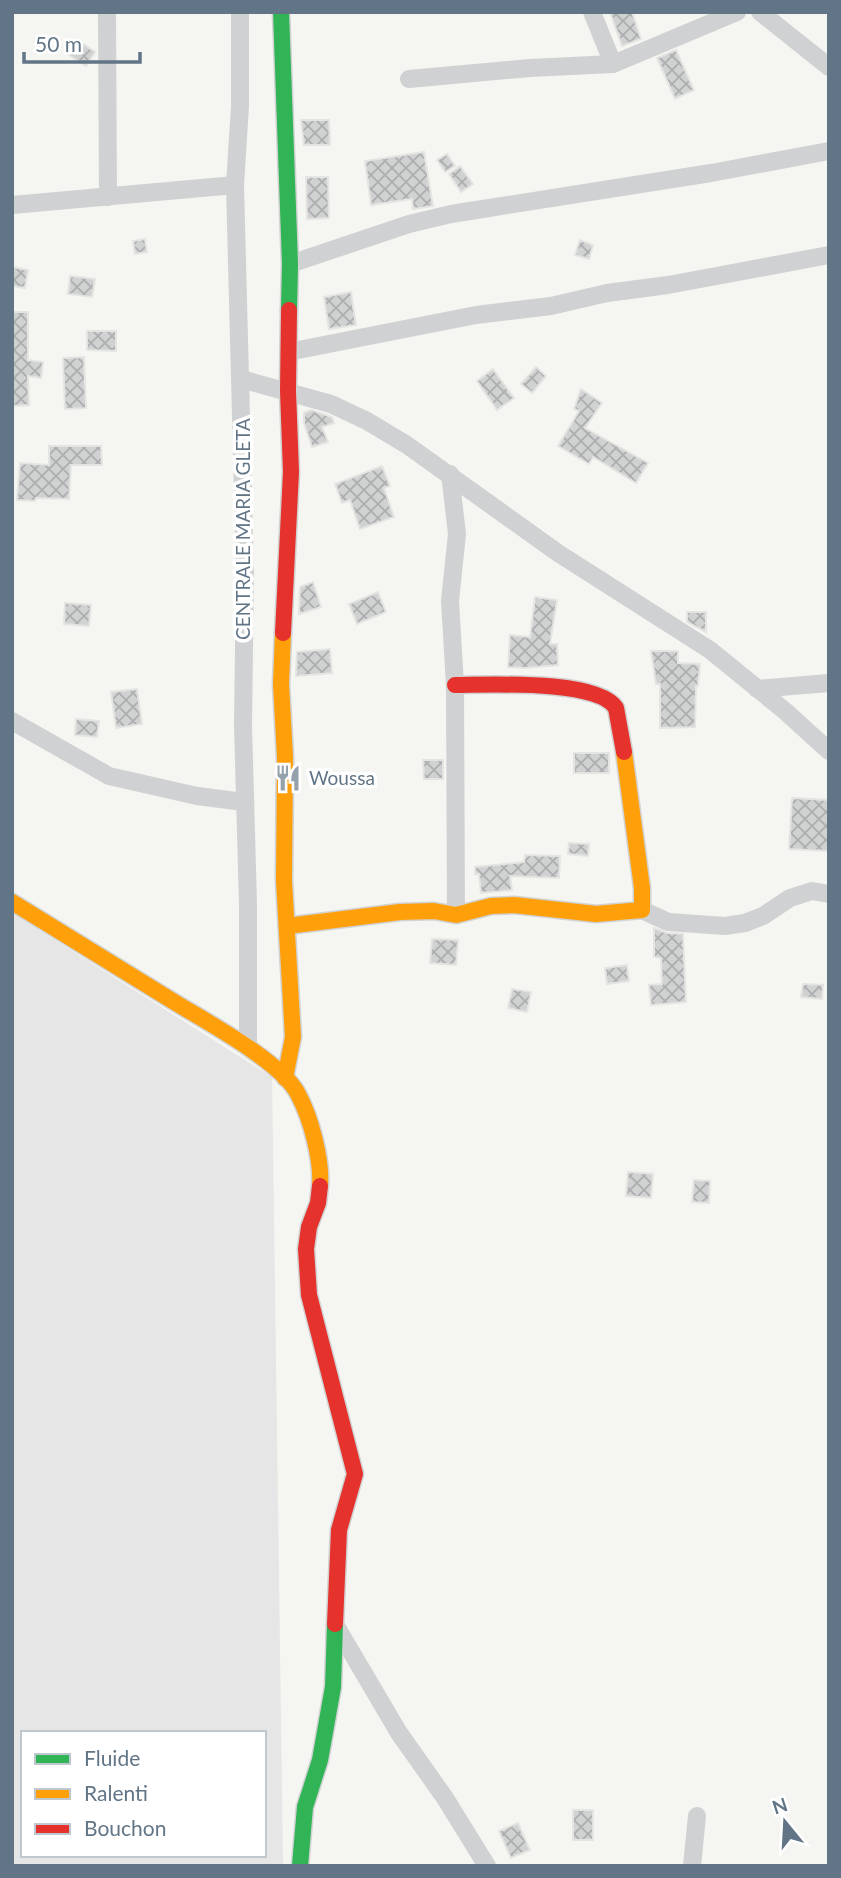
<svg xmlns="http://www.w3.org/2000/svg" width="841" height="1878" font-family="Lato,sans-serif">
<style>
.built{fill:#e5e6e5;fill-rule:evenodd}
.building{fill:url(#building-cross-hatch);stroke:#e4e4e2;stroke-width:2}
.lines{fill:none;stroke-linecap:round;stroke-linejoin:round}
.fast-casing{stroke:#d1d3d3;stroke-width:19}
.slow-casing{stroke:#d1d3d3;stroke-width:19}
.jam-casing{stroke:#d1d3d3;stroke-width:19}
.street{stroke:#d0d1d2;stroke-width:18}
.fast{stroke:#30b455;stroke-width:16}
.slow{stroke:#ff9f0a;stroke-width:16}
.jam{stroke:#e5322d;stroke-width:16}
.labels{text-anchor:middle;stroke-width:7;stroke-linejoin:round;paint-order:stroke}
.street-label{font-size:19px;fill:#617586;stroke:#fff}
.poi-label{font-size:19px;fill:#617586;stroke:#fff;text-anchor:start}
</style>
<defs>
<pattern id="building-cross-hatch" width="8" height="8" patternUnits="userSpaceOnUse" patternTransform="scale(1.75)"><rect width="8" height="8" fill="#d0d1d1"/><path d="M0 0l8 8M0 8l8-8" fill="none" stroke="#acaeaf"/></pattern>
</defs>
<rect width="100%" height="100%" fill="#f5f5f2"/>
<path class="built" d="M12 913 272 1077 283 1866H12ZM23 1733H264V1855H23Z"/>
<g class="building">
<path d="M610 12H632L641 39 622 46Z"/>
<path d="M79 41 95 52 86 66 69 55Z"/>
<path d="M676 50 694 90 675 99 657 58Z"/>
<path d="M301 120H329L330 145H304Z"/>
<path d="M424 152 433 206 413 209 412 199 371 205 365 161Z"/>
<path d="M447 154 455 166 445 172 437 160Z"/>
<path d="M460 166 473 184 461 192 449 174Z"/>
<path d="M306 177H328L329 218 307 219Z"/>
<path d="M145 239 147 252 135 254 133 241Z"/>
<path d="M580 240 593 245 589 259 575 255Z"/>
<path d="M12 267 28 270 25 288 12 286Z"/>
<path d="M70 276 95 279 92 297 68 294Z"/>
<path d="M351 292 356 325 329 329 324 297Z"/>
<path d="M12 312H28V360L43 362 41 378 28 376 29 405 12 406Z"/>
<path d="M87 331H116V351L87 350Z"/>
<path d="M84 357 86 408 65 409 63 358Z"/>
<path d="M536 367 546 376 532 393 521 384Z"/>
<path d="M493 369 514 398 497 410 477 381Z"/>
<path d="M581 389 602 403 585 428 648 463 636 483 593 457 589 464 558 446 579 411 574 409Z"/>
<path d="M311 410 332 417 334 423 322 427 328 442 312 447 304 423V413Z"/>
<path d="M49 446H101L102 465H71L69 499 36 498 35 501 17 500 20 463 49 465Z"/>
<path d="M382 466 390 486 384 488 394 517 360 529 350 500 342 503 335 484Z"/>
<path d="M313 582 321 607 299 614 300 587Z"/>
<path d="M378 592 386 612 357 624 349 604Z"/>
<path d="M535 597 557 600 550 644H557L558 665 525 668 508 667 510 635 530 637Z"/>
<path d="M65 603 91 605 89 626 64 624Z"/>
<path d="M687 612H706V632L687 622Z"/>
<path d="M330 649 332 673 296 676 297 652Z"/>
<path d="M651 651H678V663L700 664 698 686H696L695 727 660 728V684H656Z"/>
<path d="M137 689 142 724 116 728 111 692Z"/>
<path d="M76 719 99 721 97 737 75 735Z"/>
<rect x="574" y="753" width="35" height="20"/>
<path d="M423 760H443V779H424Z"/>
<path d="M792 798 829 800V851L789 849Z"/>
<path d="M569 843 589 844 588 856 568 854Z"/>
<path d="M525 855 560 856 559 878 510 876 512 890 481 893 479 874H475V867L524 862Z"/>
<path d="M654 928 667 933 683 934 686 1002 651 1005 649 985 662 984 661 958 654 957Z"/>
<path d="M432 939 458 940 456 965 430 963Z"/>
<path d="M627 965 629 981 607 984 605 968Z"/>
<path d="M803 984 823 985 822 999 801 997Z"/>
<path d="M512 989 531 992 527 1012 508 1008Z"/>
<path d="M628 1172 653 1174 651 1198 626 1196Z"/>
<path d="M694 1180 710 1181 709 1203 692 1202Z"/>
<rect x="573" y="1810" width="20" height="30"/>
<path d="M518 1823 530 1850 511 1858 499 1831Z"/>
</g>
<g class="lines">
<g class="fast-casing">
<g id="fast">
<path d="M281 12 290 264 289 310"/>
<path d="M300 1866 305 1807 320 1760 333 1687 335 1624"/>
</g>
</g>
<g class="slow-casing">
<g id="slow">
<path d="M283 633 281 684 285 757 284 881 293 1037 285 1078"/>
<path d="M12 902C65 935 118 967 171 1000 203 1020 281 1061 298 1094 311 1118 322 1160 320 1186"/>
<path d="M287 926 400 912 434 911 456 915 491 906 514 905 596 914 642 910V888L624 752"/>
</g>
</g>
<g class="jam-casing">
<g id="jam">
<path d="M283 633 291 472 288 391 289 310"/>
<path d="M455 685C488 685 597 679 616 708L624 752"/>
<path d="M320 1186 318 1203 309 1227 306 1249 309 1295 355 1474 339 1530 335 1624"/>
</g>
</g>
<g class="street">
<path d="M107 12 108 197"/>
<path d="M240 12V106L235 185 245 571 243 726 248 904V1047"/>
<path d="M592 12 613 64"/>
<path d="M760 12 829 67"/>
<path d="M409 79 530 68 613 64 737 12"/>
<path d="M12 205 235 185"/>
<path d="M290 264 409 224 451 214 711 173 829 151"/>
<path d="M288 352 476 315 551 306 607 293 668 285 829 255"/>
<path d="M241 379 331 404 367 421 407 445 558 553 710 650 785 711 829 751"/>
<path d="M450 474 457 534 450 601 455 685 456 915"/>
<path d="M757 689 829 683"/>
<path d="M12 721 109 776 197 796 244 802"/>
<path d="M642 910 668 922 725 926 745 923 763 916 790 898 812 891 829 894"/>
<path d="M336 1626 399 1733 445 1798 487 1866"/>
<path d="M692 1866 697 1816"/>
</g>
<use href="#fast" class="fast"/>
<use href="#slow" class="slow"/>
<use href="#jam" class="jam"/>
</g>
<defs>
<g id="restaurant-bare" transform="scale(2.1)"><path d="M-5-6h1v4h1v-4h1v4h1v-4h1v5L-1.5 .5V6h-2V.5L-5-1ZM5-6V6H3V1.5H1.5Q1.5-4 5-6Z" fill="#95a2ac" stroke="#fff" stroke-width="2.5" paint-order="stroke"/></g>
</defs>
<g fill-rule="evenodd">
<use href="#restaurant-bare" x="288" y="778"/>
</g>
<g class="labels">
<g class="street-label">
<text transform="translate(243 529) rotate(-90)" y="7">CENTRALE MARIA GLETA</text>
</g>
<g class="poi-label">
<text x="309" y="785">Woussa</text>
</g>
</g>
<rect width="841" height="1878" fill="none" stroke="#617586" stroke-width="28"/>
<rect x="21" y="1731" width="245" height="126" fill="#ffffff" stroke="#c0c8cf" stroke-width="2"/>
<rect x="35" y="1754" width="35" height="10" fill="#30b455" stroke="#c0c8cf" stroke-width="2"/>
<text x="84" y="1766" font-size="21" fill="#617586">Fluide</text>
<rect x="35" y="1789" width="35" height="10" fill="#ff9f0a" stroke="#c0c8cf" stroke-width="2"/>
<text x="84" y="1801" font-size="21" fill="#617586">Ralenti</text>
<rect x="35" y="1824" width="35" height="10" fill="#e5322d" stroke="#c0c8cf" stroke-width="2"/>
<text x="84" y="1836" font-size="21" fill="#617586">Bouchon</text>
<g transform="translate(785 1822) rotate(342)" stroke="#ffffff" stroke-width="5" paint-order="stroke">
<path d="M0-5L12 26L0 18L-12 26Z" fill="#617586"/>
<text y="-10" font-size="19" font-weight="bold" text-anchor="middle" fill="#617586">N</text>
</g>
<path d="M24 52v10h116v-10" fill="none" stroke="#617586" stroke-width="3.5"/>
<text x="35" y="52" font-size="21" fill="#617586" stroke="#ffffff" stroke-width="5" paint-order="stroke">50 m</text>
</svg>
